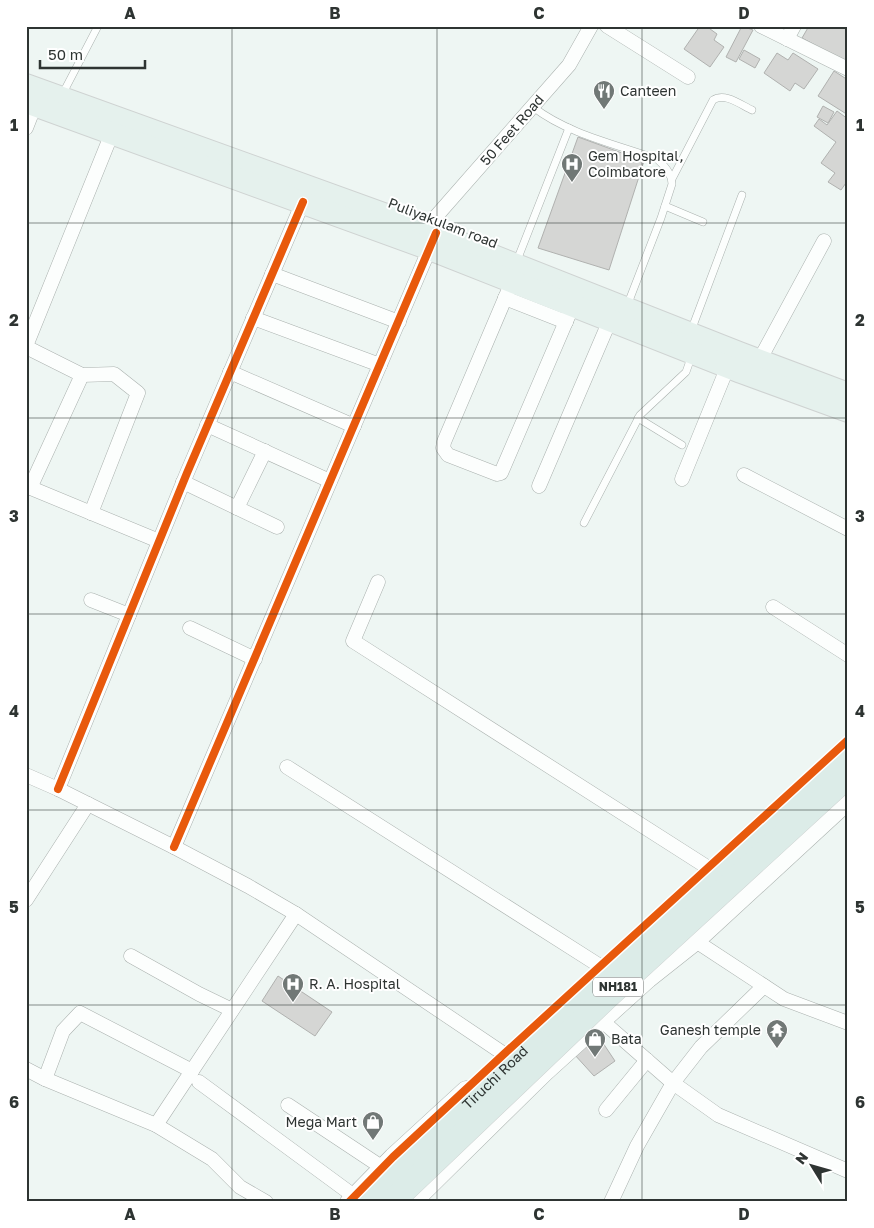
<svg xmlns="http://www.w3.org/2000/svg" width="874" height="1228" font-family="'Golos Text',sans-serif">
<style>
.building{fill:#d5d6d4;stroke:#b0b1af}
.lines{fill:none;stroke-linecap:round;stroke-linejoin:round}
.service-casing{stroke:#aab1ae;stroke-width:8}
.minor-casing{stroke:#aab1ae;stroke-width:15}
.tertiary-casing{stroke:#aab1ae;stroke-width:19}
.primary-casing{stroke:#cfd3d2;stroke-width:24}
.service{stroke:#fcfefd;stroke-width:7}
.minor{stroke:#fcfefd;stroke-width:14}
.tertiary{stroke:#fcfefd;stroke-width:18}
.primary{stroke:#e5f1ed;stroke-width:22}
.trunk-bridge-casing{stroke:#cfd3d2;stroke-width:25;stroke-linecap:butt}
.trunk-bridge{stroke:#dcece8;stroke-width:24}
.cycleway-casing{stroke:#fff;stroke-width:11}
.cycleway{stroke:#e8590c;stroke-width:8}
.grid{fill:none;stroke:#2e3432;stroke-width:1;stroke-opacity:0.55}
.labels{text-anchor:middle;stroke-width:4;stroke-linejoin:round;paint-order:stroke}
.shield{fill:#fff;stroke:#6d7170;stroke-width:1}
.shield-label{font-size:12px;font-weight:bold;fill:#2e3432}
.poi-label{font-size:14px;fill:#2e3432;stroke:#fff;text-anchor:start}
.street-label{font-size:14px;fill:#2e3432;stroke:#fff}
.neatline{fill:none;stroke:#2e3432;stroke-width:2}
.grid-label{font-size:16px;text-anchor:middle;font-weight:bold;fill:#2e3432}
</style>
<rect width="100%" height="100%" fill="#eef6f3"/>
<g class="building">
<path d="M700 26H706L717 34 714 40 724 47 710 67 684 49Z"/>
<path d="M742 26 753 30 736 62 726 57Z"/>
<path d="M809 26H848V54L844 61 802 38Z"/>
<path d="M744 50 760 59 755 68 739 59Z"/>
<path d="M777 53 788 60 793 53 818 69 804 89 795 83 790 91 764 73Z"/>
<path d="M834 71 848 80V115L818 96Z"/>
<path d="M823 106 834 112 828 123 817 117Z"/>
<path d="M837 111 848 119V180L841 190 828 182 835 173 821 163 836 142 814 126 819 119 827 125Z"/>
<path d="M578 137 644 161 609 270 538 248Z"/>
<path d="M278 976 332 1012 315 1036 262 1001Z"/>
<path d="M597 1034 615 1061 594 1076 574 1054Z"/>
</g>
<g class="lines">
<g class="service-casing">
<g id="service">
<path d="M62 95 98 26"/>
<path d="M533 107C568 134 615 144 657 159 664 165 672 173 672 184L661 218 627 306"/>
<path d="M672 179 713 100C725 92 741 105 752 110"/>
<path d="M665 206 703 222"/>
<path d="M516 263 569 128"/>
<path d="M691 331 742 195"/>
<path d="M638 418 682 445"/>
<path d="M584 523 640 415 686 372 692 355"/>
</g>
</g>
<g class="minor-casing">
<g id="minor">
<path d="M607 26 688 77"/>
<path d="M761 26 848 69"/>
<path d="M787 39 794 26"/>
<path d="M26 128 35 105"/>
<path d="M422 235 425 229 569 65 591 26"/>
<path d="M272 274 399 322"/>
<path d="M512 282 444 442 443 448 448 455 497 474 501 473 573 305"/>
<path d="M505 298 566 322"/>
<path d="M253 318 380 365"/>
<path d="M26 346 112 133"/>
<path d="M26 347 82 375 114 374 138 393 91 513"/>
<path d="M759 361 824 241"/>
<path d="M230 372 354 426"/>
<path d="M207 425 330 481"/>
<path d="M744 475 848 529"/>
<path d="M682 479 728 366"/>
<path d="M183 482 277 527"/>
<path d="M26 486 159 541"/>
<path d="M539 486 610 320"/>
<path d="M30 488 82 375"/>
<path d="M237 508 265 451"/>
<path d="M378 582 353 641 707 867"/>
<path d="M91 600 129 615"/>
<path d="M773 607 848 655"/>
<path d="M190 628 255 659"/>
<path d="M287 767 600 966"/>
<path d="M26 775 58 789 174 847 248 886 296 914 504 1054"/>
<path d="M58 789 187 473 303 202"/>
<path d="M174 847 432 243"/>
<path d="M26 900 88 804"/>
<path d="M688 936 784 999 848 1023"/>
<path d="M131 956 199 994 232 1010"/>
<path d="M601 1020 673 1083 718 1115 848 1171"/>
<path d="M26 1069 45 1079 156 1125 212 1159 240 1187 266 1202"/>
<path d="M45 1079 63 1031 80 1013 192 1071"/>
<path d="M199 1082 354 1196"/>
<path d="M288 1105 383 1168"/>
<path d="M606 1110 647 1060"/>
<path d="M156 1125 296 914"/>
<path d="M611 1202 637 1146 673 1083 701 1047 764 986"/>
</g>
</g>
<g class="tertiary-casing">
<g id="tertiary">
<path d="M349 1202 393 1157 466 1090"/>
<path d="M413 1202 544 1073 648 979 696 941 848 801"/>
</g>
</g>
<g class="primary-casing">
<g id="primary">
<path d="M26 85 425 229 739 353 848 394"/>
<path d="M26 102 430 249 741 372 848 411"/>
</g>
</g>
<use href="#service" class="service"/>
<use href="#minor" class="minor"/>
<use href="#tertiary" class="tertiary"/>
<use href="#primary" class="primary"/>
<g class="trunk-bridge-casing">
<g id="trunk-bridge">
<path id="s1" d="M365 1202 595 982 848 751"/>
<path d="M392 1202 607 997 848 776"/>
</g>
</g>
<use href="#trunk-bridge" class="trunk-bridge"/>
<g class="cycleway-casing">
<g id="cycleway">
<path d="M58 789 187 473 303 202"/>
<path d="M174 847 436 233"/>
<path d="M349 1202 393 1157 504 1054 848 740"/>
</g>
</g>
<use href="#cycleway" class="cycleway"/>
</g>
<path class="grid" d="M232 26V1202M437 26V1202M642 26V1202M26 223H848M26 418H848M26 614H848M26 810H848M26 1005H848"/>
<defs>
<g id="restaurant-pin" transform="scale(1.125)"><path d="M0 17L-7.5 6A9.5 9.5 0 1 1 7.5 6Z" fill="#717876" stroke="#fff"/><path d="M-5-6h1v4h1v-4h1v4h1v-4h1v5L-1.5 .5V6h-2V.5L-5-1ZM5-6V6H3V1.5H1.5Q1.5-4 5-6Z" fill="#fff"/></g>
<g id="hospital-pin" transform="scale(1.125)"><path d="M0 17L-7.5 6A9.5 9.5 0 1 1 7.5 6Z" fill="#717876" stroke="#fff"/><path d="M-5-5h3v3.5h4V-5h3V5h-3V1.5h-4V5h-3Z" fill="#fff"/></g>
<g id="temple-pin" transform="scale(1.125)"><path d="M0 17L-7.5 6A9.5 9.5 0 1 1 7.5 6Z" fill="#717876" stroke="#fff"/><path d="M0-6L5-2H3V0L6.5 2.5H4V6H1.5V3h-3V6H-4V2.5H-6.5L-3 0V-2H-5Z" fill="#fff"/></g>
<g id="shop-pin" transform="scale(1.125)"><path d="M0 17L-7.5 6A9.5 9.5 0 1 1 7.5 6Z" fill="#717876" stroke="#fff"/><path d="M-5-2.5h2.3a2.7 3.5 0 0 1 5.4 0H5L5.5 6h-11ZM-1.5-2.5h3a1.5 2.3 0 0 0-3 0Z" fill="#fff"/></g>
</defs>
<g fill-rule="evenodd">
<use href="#restaurant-pin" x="604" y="91"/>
<use href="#hospital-pin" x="572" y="164"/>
<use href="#hospital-pin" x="293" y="984"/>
<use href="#temple-pin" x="777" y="1030"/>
<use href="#shop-pin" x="595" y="1039"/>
<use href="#shop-pin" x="373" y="1122"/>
</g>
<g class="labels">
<rect class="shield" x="593" y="977.5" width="50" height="19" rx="4"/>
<g class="shield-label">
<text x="618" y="991">NH181</text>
</g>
<g class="poi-label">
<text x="620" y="96">Canteen</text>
<text x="588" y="161">Gem Hospital,<tspan x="588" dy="16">Coimbatore</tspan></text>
<text x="309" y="989">R. A. Hospital</text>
<text x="761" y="1035" text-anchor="end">Ganesh temple</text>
<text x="611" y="1044">Bata</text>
<text x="357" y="1127" text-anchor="end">Mega Mart</text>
</g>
<g class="street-label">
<text transform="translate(512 130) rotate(-49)" y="5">50 Feet Road</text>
<text transform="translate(443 223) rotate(21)" y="5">Puliyakulam road</text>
<text dy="5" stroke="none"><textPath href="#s1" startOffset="180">Tiruchi Road</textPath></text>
</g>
</g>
<rect width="874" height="1228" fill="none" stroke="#ffffff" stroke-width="55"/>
<g transform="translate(812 1166) rotate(307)" stroke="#ffffff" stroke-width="4" paint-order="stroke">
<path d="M0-4L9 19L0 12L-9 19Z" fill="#2e3432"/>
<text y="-8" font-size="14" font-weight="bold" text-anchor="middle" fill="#2e3432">N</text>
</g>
<path d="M40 60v8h105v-8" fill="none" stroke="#2e3432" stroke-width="2.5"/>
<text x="48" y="60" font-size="15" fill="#2e3432" stroke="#ffffff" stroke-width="4" paint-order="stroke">50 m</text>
<rect x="28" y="28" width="818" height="1172" class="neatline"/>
<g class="grid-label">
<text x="130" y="19">A</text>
<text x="335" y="19">B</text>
<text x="539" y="19">C</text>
<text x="744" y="19">D</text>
<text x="14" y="131">1</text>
<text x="860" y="131">1</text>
<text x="14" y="326">2</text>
<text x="860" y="326">2</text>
<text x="14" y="522">3</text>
<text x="860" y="522">3</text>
<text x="14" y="717">4</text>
<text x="860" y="717">4</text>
<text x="14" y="913">5</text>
<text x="860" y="913">5</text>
<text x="14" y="1108">6</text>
<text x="860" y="1108">6</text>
<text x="130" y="1220">A</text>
<text x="335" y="1220">B</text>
<text x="539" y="1220">C</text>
<text x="744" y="1220">D</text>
</g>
</svg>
